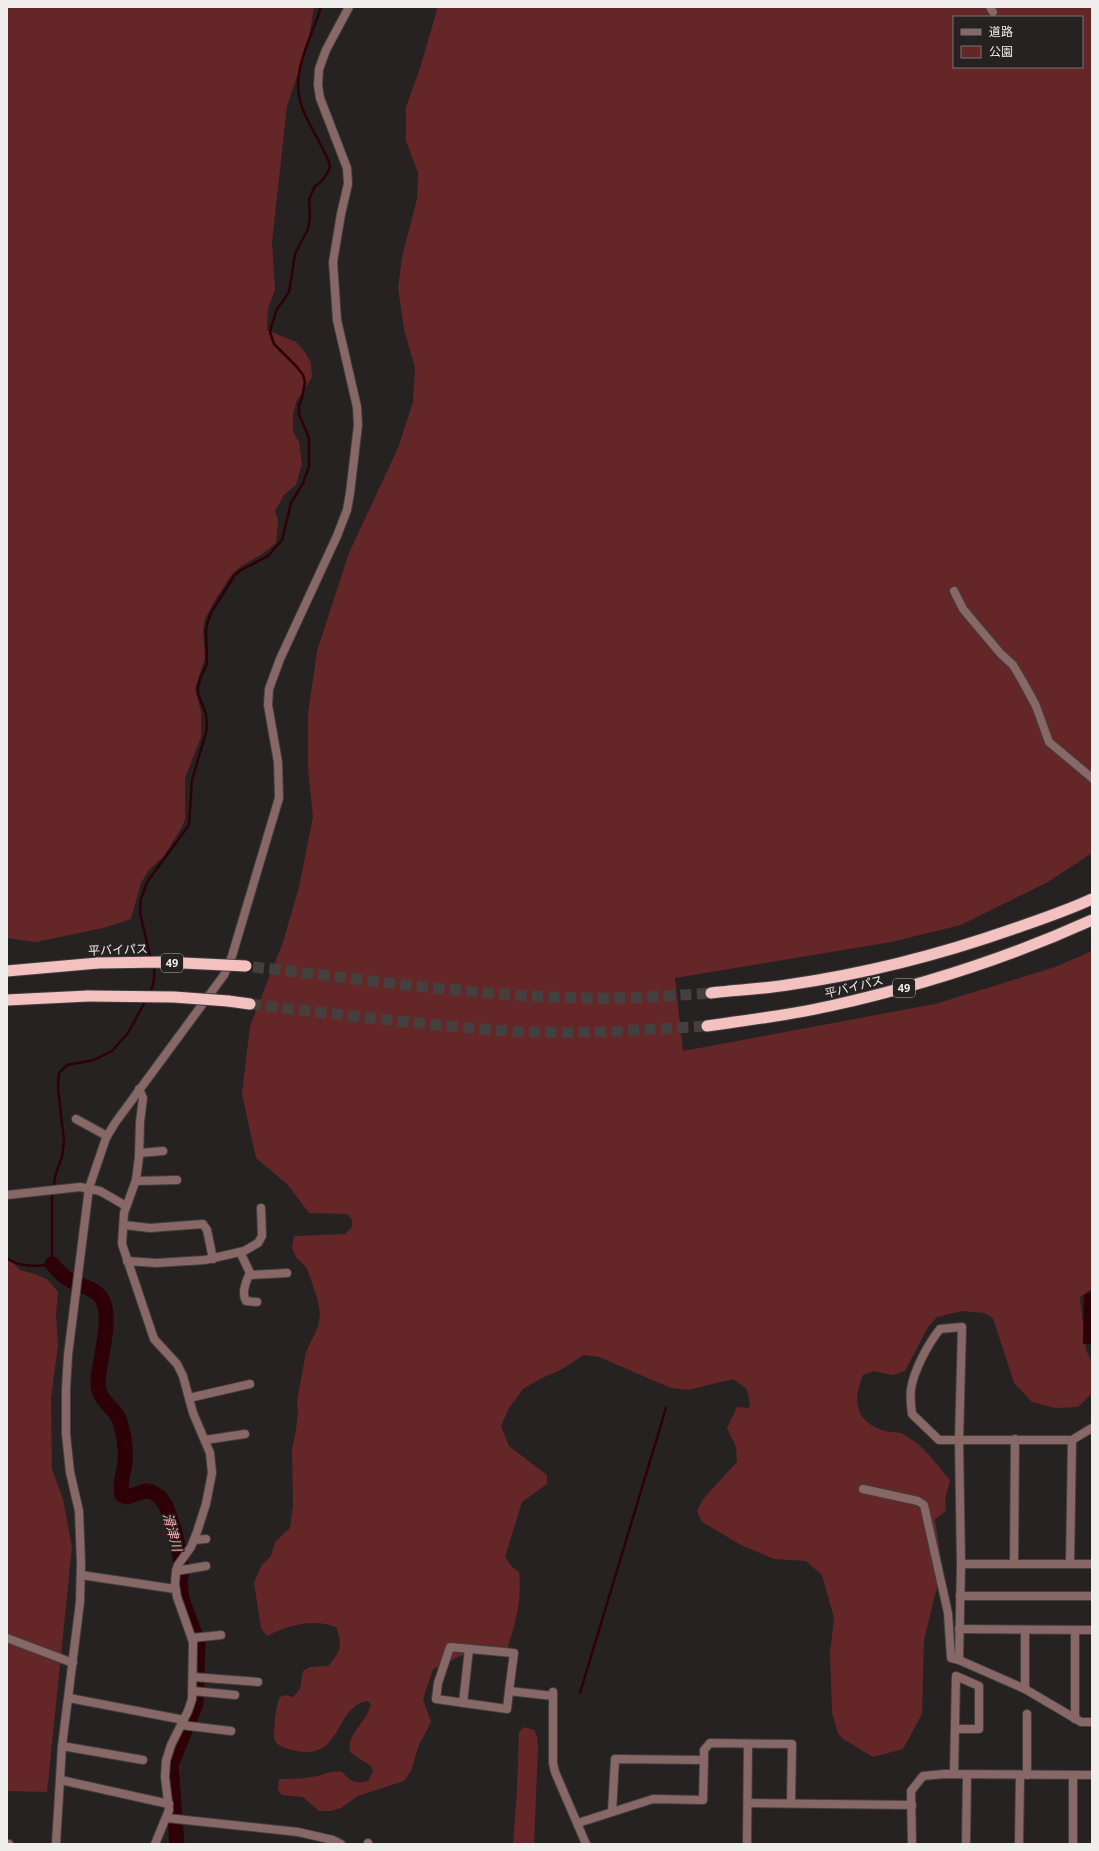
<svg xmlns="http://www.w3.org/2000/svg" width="1099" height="1851" font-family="'Open Sans','Noto Sans JP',sans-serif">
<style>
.green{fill:#652628;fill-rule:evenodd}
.water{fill:#2d0106}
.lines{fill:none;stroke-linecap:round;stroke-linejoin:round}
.stream{stroke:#2d0106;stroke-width:2.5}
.river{stroke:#2d0106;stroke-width:15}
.trunk-tunnel{stroke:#444040;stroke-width:11;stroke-dasharray:11 5.5;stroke-linecap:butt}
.minor-casing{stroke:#423e3e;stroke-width:10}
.tertiary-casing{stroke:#423e3e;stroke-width:10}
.trunk-casing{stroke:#423e3e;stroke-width:13}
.minor{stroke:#886867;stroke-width:8}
.tertiary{stroke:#886867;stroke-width:8}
.trunk{stroke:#f2c1c0;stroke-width:11}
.trunk-bridge-casing{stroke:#423e3e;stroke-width:13;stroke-linecap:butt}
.trunk-bridge{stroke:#f2c1c0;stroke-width:11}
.labels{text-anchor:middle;stroke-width:3;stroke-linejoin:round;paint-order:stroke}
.shield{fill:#262222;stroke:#b3b0b0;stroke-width:1}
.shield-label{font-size:11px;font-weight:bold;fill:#f0eded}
.street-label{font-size:12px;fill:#f0eded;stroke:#262222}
.water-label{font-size:13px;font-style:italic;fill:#fdaba9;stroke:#262222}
</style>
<rect width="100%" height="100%" fill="#262222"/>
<g class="green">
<path d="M7 7H314L308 44 287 106 272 242 275 290 268 308 267 330 296 342 305 352 311 363 312 377 297 400 293 414V432L299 442 302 464 296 485 284 495 275 511 278 520 276 543 262 554 240 567 232 574 215 600 205 619 203 632 205 658 195 688 201 712V737L185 778V819L182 827 164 856 149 870 141 883 131 919 103 928 36 942 7 938Z"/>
<path d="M436 7H1092V853L1048 882 961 925 891 942 675 978 683 1051 935 1004 1055 967 1092 951V1289L1080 1297 1086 1350 1092 1363V1393L1078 1407 1055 1408 1032 1402 1014 1383 993 1318 984 1313 962 1311 937 1317 928 1327 905 1371 893 1375 873 1371 863 1375C853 1399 854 1420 882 1430 888 1432 895 1432 901 1433 905 1435 910 1439 914 1441 928 1451 938 1467 950 1480L945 1500 946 1511 935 1519 942 1567 924 1640 922 1714 903 1749 873 1757 843 1739 838 1733 832 1713 830 1653 834 1618 822 1575 806 1561 774 1559 741 1545 702 1522 697 1511 703 1499 737 1462 736 1447 727 1428 737 1407 749 1408 750 1404 747 1389 733 1379 688 1390 671 1388 599 1357 584 1355 562 1369 538 1380 523 1389 509 1408 501 1426 509 1446 547 1475V1484L522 1502 505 1557 512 1567 519 1572C522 1599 516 1623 507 1649L467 1653 433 1669 423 1699 431 1722 419 1745 411 1771 404 1781 358 1796 341 1808 331 1811H319L303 1797 282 1795 278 1790 279 1779C289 1779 300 1779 311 1777 324 1776 328 1770 342 1772 351 1782 356 1784 368 1781L373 1771 371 1766 351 1753C343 1738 368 1721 371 1704L367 1701C336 1707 342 1754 304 1752 297 1751 289 1750 283 1747 276 1744 273 1740 274 1733 275 1721 275 1709 280 1697L285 1695 293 1697 300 1689 303 1671 310 1667 328 1666C341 1651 343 1645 336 1627 314 1618 287 1625 267 1636L261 1628 254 1583 261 1566 271 1556 275 1542 290 1528 293 1505 292 1449 296 1430 298 1410 297 1401 306 1352 318 1327 320 1314 318 1301 307 1268 296 1257 292 1248 294 1236 345 1234 352 1227V1220L347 1214 309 1213 288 1185 256 1158 242 1094 250 1026 283 942 299 887 313 817 308 769V714L317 651 349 553 398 448 413 402 415 368 404 329 398 288 402 257 417 199 418 173 406 141V107L420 68 437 10ZM954 17H1082V67H954Z"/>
<path d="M7 1257 20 1270 35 1274 48 1280 58 1292 56 1314 58 1345 51 1399 52 1469 63 1499 72 1547 47 1792 7 1791Z"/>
<path d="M524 1727 534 1730 537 1736 538 1747 534 1844H513L517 1790 519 1732Z"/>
</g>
<path class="water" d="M1092 1291V1344H1083L1084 1295Z"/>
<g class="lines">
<g class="stream">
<path d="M151 960 140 913 141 899 147 882 189 825 192 780 207 729 206 714 198 694V688L200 679 207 664 206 629 208 621 211 613 234 576 241 570 268 556 282 540 291 503 303 483 309 467V438L299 414V405L302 398 305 382 303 375 297 367 274 344 270 332 276 311 289 292 295 254 308 229 310 217 309 199 315 186 322 181 329 170 330 165C323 146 311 129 303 110 288 75 311 40 321 7"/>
<path d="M149 994C154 985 156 975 153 964"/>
<path d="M7 1258C17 1267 40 1267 52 1264V1194L56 1173 62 1157 64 1141 58 1088 59 1073 67 1065 94 1060 112 1051 128 1033 146 1000"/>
<path d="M580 1693 666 1408"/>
</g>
<path class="river" d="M52 1264C57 1269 62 1276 68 1279 78 1286 95 1287 102 1299 113 1318 99 1360 98 1381 97 1403 117 1406 121 1425 124 1436 126 1450 125 1462 124 1473 119 1483 122 1495L127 1497 145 1491 152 1492 160 1497 166 1506 175 1531 182 1568 180 1582 182 1599 198 1642 196 1704 171 1765 177 1844"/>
<g class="trunk-tunnel">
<path d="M253 967C363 979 474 996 585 998 627 999 669 996 711 993"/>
<path d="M250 1004C336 1014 423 1025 510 1031 576 1035 641 1030 707 1026"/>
</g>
<g class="minor-casing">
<g id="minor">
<path d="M990 7 993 12"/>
<path d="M954 591 963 609 1000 653 1013 665 1023 682 1036 706 1049 742 1092 778"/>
<path d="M139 1089 143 1098 140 1122 139 1157 136 1180 124 1213 122 1244 154 1339 177 1364 183 1376 193 1413 210 1453 212 1473 206 1504 197 1532 191 1547 178 1565 176 1571 175 1584 177 1597 193 1642 192 1699 188 1711 171 1745 166 1761 165 1777 169 1810 155 1844"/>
<path d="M76 1119 107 1136"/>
<path d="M140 1153 163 1151"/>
<path d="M136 1181 177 1180"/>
<path d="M7 1195 80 1187 100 1191 126 1206"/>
<path d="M124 1225 150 1228 203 1224 207 1230 213 1259"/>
<path d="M240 1252 251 1275 287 1273"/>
<path d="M127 1261 156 1263 205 1260 244 1251 258 1243 262 1236 261 1208"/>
<path d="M250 1273C246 1281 241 1293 246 1301L257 1302"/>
<path d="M189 1398 250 1384"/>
<path d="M1092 1428 1072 1440H939L912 1414C911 1406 910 1397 911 1389 914 1370 928 1344 940 1329L962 1327 959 1441 961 1564 959 1660 1025 1689 1081 1722H1092"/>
<path d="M205 1440 245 1434"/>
<path d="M863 1489 918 1501 924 1505 948 1613 951 1658 959 1660"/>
<path d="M194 1540 206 1539"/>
<path d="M961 1564H1092"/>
<path d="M1014 1564 1015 1439"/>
<path d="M1070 1564 1072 1440"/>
<path d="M176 1571 206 1566"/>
<path d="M81 1575 175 1589"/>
<path d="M959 1629 1092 1630"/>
<path d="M1025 1630V1689"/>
<path d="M1075 1630V1719"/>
<path d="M192 1638 221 1635"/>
<path d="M193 1677 258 1682"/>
<path d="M193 1691 235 1695"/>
<path d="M509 1691 514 1653 450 1647 438 1683 436 1699 507 1709 509 1691 553 1696"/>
<path d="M553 1692V1763L555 1772 586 1844"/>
<path d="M69 1698 184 1720"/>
<path d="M463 1703 469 1649"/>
<path d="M181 1725 231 1731"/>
<path d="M62 1746 143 1760"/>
<path d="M954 1774 956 1676 979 1686V1729H955"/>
<path d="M1027 1775V1714"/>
<path d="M61 1780 169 1804"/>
<path d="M748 1803 912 1805"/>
<path d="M612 1812 615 1759 704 1760V1750L710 1743 792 1744 791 1803"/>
<path d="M167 1818 298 1832 333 1840 341 1844"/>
<path d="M578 1823 653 1799 703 1800 704 1760"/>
<path d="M368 1843V1844"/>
<path d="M7 1844H9"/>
<path d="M747 1844 748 1744"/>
<path d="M912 1844 911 1791 923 1776 944 1774 1092 1775"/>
<path d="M966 1844 967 1775"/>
<path d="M1019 1844 1020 1775"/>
<path d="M1073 1844V1776"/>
</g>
</g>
<g class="tertiary-casing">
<g id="tertiary">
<path d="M960 1596H1092"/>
<path d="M7 1638 73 1663"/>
<path d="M56 1844 62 1746 80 1602 81 1563 79 1511 70 1472 66 1434V1389L68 1355 89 1188 106 1138 115 1123 224 975 232 956 279 798 278 762 268 705 269 689 280 659 337 536 347 510 350 493 358 425 357 407 337 320 333 262 341 214 348 184 347 168 320 98 318 85 319 69 326 50 349 7"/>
</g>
</g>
<g class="trunk-casing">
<g id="trunk">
<path d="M7 971 98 963"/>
<path d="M711 993C736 990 762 989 787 985 864 974 939 955 1013 929 1039 920 1066 911 1092 899"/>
<path d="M7 1000 88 996"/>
<path d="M228 1001 250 1004"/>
<path d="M707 1026C748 1020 790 1015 830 1006 920 986 1008 958 1092 920"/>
</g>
</g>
<use href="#minor" class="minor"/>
<use href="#tertiary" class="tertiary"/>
<use href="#trunk" class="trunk"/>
<g class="trunk-bridge-casing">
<g id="trunk-bridge">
<path d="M98 963 162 962 246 966"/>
<path d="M88 996 174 997 228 1001"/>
</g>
</g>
<use href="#trunk-bridge" class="trunk-bridge"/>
</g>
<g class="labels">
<g class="shield">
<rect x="161" y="954" width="22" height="18" rx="3"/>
<rect x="893" y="979" width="22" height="18" rx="3"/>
</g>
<g class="shield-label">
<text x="172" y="967">49</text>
<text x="904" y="992">49</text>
</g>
<g class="street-label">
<text transform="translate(118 950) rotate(-2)" y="4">平バイパス</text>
<text transform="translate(854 987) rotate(-14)" y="4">平バイパス</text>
</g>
<g class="water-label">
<text transform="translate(173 1532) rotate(75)" y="5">滑津川</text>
</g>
</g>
<rect width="1099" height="1851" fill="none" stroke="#f0eded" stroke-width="16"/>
<rect x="953" y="16" width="130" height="52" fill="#262222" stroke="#777373"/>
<rect x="961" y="29" width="20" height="6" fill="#886867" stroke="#777373"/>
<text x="989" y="36" font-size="12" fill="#f0eded">道路</text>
<rect x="961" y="46" width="20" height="12" fill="#652628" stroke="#777373"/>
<text x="989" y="56" font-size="12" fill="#f0eded">公園</text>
</svg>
